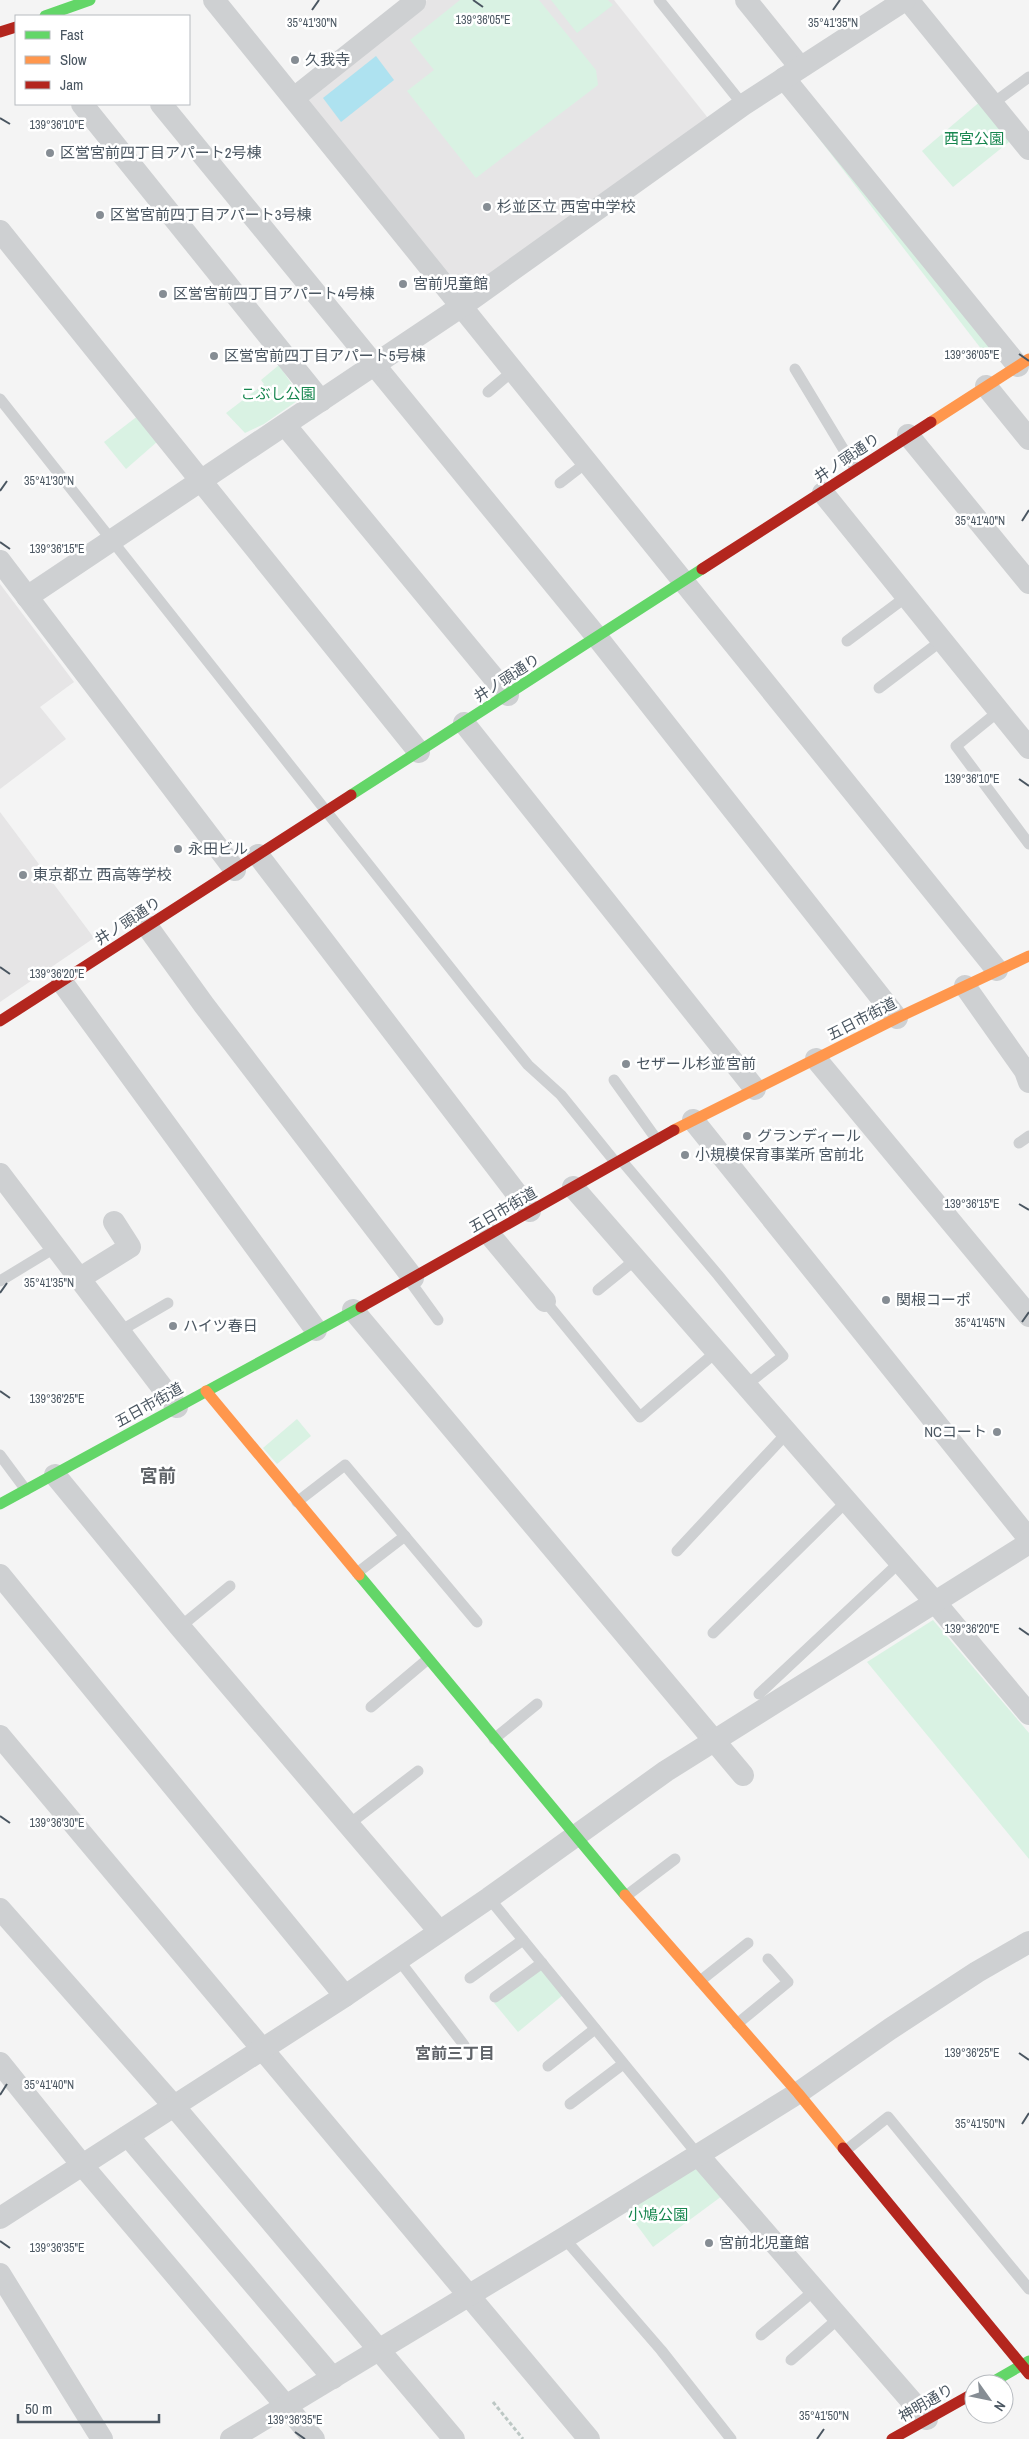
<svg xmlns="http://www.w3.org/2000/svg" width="1029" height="2439" font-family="'Archivo Narrow','Noto Sans JP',sans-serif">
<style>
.education{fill:#e6e5e6}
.green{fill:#d9f2e3}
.water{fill:#aee2f0}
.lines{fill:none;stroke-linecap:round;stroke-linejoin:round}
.path{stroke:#bcc7c4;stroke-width:3;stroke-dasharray:4 2.5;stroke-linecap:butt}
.lane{stroke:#ced0d2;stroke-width:11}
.street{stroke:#ced0d2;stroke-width:22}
.fast{stroke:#63d668;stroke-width:11}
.slow{stroke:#ff974d;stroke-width:11}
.jam{stroke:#b3261e;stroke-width:11}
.ticks{fill:none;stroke:#4a5661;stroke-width:2}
.poi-dot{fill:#868d94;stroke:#fff;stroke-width:2}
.labels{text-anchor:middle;stroke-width:5;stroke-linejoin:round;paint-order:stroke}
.poi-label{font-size:15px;fill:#4a5661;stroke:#fff;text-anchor:start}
.park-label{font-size:15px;fill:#17864f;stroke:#fff}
.street-label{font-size:15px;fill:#4a5661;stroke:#fff}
.neighbourhood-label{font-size:16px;font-weight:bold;fill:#5f6368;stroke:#fff}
.quarter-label{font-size:18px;font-weight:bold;fill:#5f6368;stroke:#fff}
.ticks-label{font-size:12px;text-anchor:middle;fill:#4a5661;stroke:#fff;stroke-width:5;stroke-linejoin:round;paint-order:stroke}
</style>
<rect width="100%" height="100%" fill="#f4f4f4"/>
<g class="education">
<path d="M427 0H614L708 118 461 295 301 99Z"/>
<path d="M0 584 74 682 40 707 66 739 0 789Z"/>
<path d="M0 812 94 938 0 1002Z"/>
</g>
<g class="green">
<path d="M460 0H539L596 70 598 85 476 178 407 91 434 70 410 40Z"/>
<path d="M551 0H608L613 5 577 33Z"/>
<path d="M780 88 998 352 989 359Z"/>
<path d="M982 100 1014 138 953 187 922 151Z"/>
<path d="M279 365 297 392V401L264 424 245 433 226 413 264 384 261 380Z"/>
<path d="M139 415 158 441 126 469 104 442Z"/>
<path d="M297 1419 311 1436 277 1464 263 1448Z"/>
<path d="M933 1620 1029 1733V1859L867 1662Z"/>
<path d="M542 1969 563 1995 518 2032 494 2003Z"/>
<path d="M696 2164 722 2196 653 2247 625 2209Z"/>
</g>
<path class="water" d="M376 56 394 80 341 122 323 98Z"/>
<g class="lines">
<path class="path" d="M493 2402 523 2439"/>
<g class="lane">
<path d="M659 0 743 105"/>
<path d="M992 104 1029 77"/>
<path d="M795 369 856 470"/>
<path d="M488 392 514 370"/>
<path d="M0 399 474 998 528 1065 561 1095 616 1163"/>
<path d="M560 483 587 462"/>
<path d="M847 641 906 597"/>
<path d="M879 688 941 641"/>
<path d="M999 711 956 746 1029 844"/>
<path d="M614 1080 657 1140"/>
<path d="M1019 1143 1029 1136"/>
<path d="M622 1161 718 1275 783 1356 745 1386"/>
<path d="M409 1280 438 1320"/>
<path d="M0 1281 56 1247"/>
<path d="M598 1290 635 1260"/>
<path d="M545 1301 640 1417 716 1352"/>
<path d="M120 1331 168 1303"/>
<path d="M0 1455 26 1490"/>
<path d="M297 1502 345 1465 477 1622"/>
<path d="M677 1551 787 1433"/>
<path d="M357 1573 405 1536"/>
<path d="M180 1627 230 1586"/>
<path d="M713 1633 847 1501"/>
<path d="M759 1694 900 1562"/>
<path d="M371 1707 428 1659"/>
<path d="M494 1739 537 1704"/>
<path d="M348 1825 418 1771"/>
<path d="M626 1896 675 1859"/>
<path d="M489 1898 698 2155"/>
<path d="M398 1959 464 2045"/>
<path d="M470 1978 523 1940"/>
<path d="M700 1981 748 1943"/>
<path d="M495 1997 542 1963"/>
<path d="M737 2024 788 1982 768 1959"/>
<path d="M548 2066 595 2029"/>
<path d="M570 2104 623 2064"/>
<path d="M845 2151 888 2117 1029 2289"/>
<path d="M564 2238 661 2350 731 2439"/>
<path d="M761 2335 815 2290"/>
<path d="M791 2360 839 2318"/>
</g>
<g class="street">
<path d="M214 0 997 970"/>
<path d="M746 0 800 67"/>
<path d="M908 0 1029 149"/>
<path d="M784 78 1018 366"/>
<path d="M294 98 415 2 414 0"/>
<path d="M82 104 321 401"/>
<path d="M161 104 597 637 897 1018"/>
<path d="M0 231 419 752"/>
<path d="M986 386 1029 439"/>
<path d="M285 425 508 695"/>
<path d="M908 435 1029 583"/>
<path d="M823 493 1029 748"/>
<path d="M0 561 235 870"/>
<path d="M27 597 462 306 743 105 905 0"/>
<path d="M464 723 755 1089"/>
<path d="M258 855 530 1211"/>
<path d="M147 926 204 1005 413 1278"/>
<path d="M62 982 316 1330"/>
<path d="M965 986 1025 1071 1029 1082"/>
<path d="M816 1059 1029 1316"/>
<path d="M693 1120 1029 1539"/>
<path d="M0 1174 177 1407"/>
<path d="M573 1187 934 1601 1029 1714"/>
<path d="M490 1235 545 1301"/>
<path d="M80 1278 130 1247 114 1222"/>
<path d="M353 1310 743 1775"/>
<path d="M55 1475 180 1627 439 1931"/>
<path d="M0 1575 345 1996"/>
<path d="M0 1736 589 2439"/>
<path d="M0 1909 173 2105 454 2439"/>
<path d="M0 2063 83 2166 314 2439"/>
<path d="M128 2136 333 2378"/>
<path d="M698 2155 927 2419"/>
<path d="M0 2218 345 1996 489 1898 666 1771 1029 1543"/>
<path d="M0 2274 102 2439"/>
<path d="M231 2439 564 2238 798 2093 890 2029 977 1972 1029 1942"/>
</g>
<g class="fast">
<path d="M45 16 90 0"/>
<path d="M351 795 702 569"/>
<path d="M0 1504 361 1307"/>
<path d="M359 1575 625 1895"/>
<path d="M989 2384 1029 2361"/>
</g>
<g class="slow">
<path d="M931 422 1029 359"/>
<path d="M674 1130 897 1018 1029 956"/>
<path d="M206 1391 359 1575"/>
<path d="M625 1895 798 2093 843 2148"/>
</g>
<g class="jam">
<path d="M0 32 16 27"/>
<path d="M702 569 931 422"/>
<path d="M0 1021 351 795"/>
<path d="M361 1307 674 1130"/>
<path d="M843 2148 1029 2374"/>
<path d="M892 2439 974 2393"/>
</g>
</g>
<path class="ticks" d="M473 0 483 7M312 10 319 0M833 10 840 0M0 118 10 124M1019 354 1029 361M0 491 7 481M1022 521 1029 510M0 542 10 549M1019 779 1029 786M0 967 10 974M1019 1204 1029 1210M0 1293 7 1283M1022 1322 1029 1312M0 1391 10 1398M1019 1628 1029 1635M0 1816 10 1823M1019 2053 1029 2060M0 2095 7 2084M1022 2124 1029 2113M0 2241 10 2248M295 2432 305 2439M817 2439 824 2429"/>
<g class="poi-dot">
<circle cx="295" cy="60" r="5"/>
<circle cx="50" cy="153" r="5"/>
<circle cx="487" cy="207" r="5"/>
<circle cx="100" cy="215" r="5"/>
<circle cx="403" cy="284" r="5"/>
<circle cx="163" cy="294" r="5"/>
<circle cx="214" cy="356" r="5"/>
<circle cx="178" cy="849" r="5"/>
<circle cx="23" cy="875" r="5"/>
<circle cx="626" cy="1064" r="5"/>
<circle cx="747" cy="1136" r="5"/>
<circle cx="685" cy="1155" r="5"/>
<circle cx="886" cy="1300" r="5"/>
<circle cx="173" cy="1326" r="5"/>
<circle cx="997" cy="1432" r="5"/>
<circle cx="709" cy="2243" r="5"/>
</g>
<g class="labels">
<g class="poi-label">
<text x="305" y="65">久我寺</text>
<text x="60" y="158">区営宮前四丁目アパート2号棟</text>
<text x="497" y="212">杉並区立 西宮中学校</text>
<text x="110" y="220">区営宮前四丁目アパート3号棟</text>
<text x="413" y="289">宮前児童館</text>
<text x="173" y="299">区営宮前四丁目アパート4号棟</text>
<text x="224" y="361">区営宮前四丁目アパート5号棟</text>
<text x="188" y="854">永田ビル</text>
<text x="33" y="880">東京都立 西高等学校</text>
<text x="636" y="1069">セザール杉並宮前</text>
<text x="757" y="1141">グランディール</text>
<text x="695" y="1160">小規模保育事業所 宮前北</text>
<text x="896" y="1305">関根コーポ</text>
<text x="183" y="1331">ハイツ春日</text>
<text x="987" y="1437" text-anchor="end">NCコート</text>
<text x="719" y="2248">宮前北児童館</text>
</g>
<g class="park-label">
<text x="974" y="144">西宮公園</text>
<text x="278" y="399">こぶし公園</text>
<text x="658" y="2220">小鳩公園</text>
</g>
<g class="street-label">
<text transform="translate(847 458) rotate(-34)" y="5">井ノ頭通り</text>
<text transform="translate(507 678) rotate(-33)" y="5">井ノ頭通り</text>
<text transform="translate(128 921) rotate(-33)" y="5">井ノ頭通り</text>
<text transform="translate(862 1019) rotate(-27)" y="5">五日市街道</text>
<text transform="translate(503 1210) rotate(-30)" y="5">五日市街道</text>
<text transform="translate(149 1405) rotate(-29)" y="5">五日市街道</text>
<text transform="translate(926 2403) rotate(-30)" y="5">神明通り</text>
</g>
<g class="neighbourhood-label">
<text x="455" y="2059">宮前三丁目</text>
</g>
<g class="quarter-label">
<text x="158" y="1482">宮前</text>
</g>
</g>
<g class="ticks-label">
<text x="483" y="24">139°36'05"E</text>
<text x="312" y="27">35°41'30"N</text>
<text x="833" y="27">35°41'35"N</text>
<text x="57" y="129">139°36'10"E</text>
<text x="972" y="359">139°36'05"E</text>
<text x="49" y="485">35°41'30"N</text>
<text x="980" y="525">35°41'40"N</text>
<text x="57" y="553">139°36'15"E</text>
<text x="972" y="783">139°36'10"E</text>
<text x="57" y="978">139°36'20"E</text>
<text x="972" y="1208">139°36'15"E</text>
<text x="49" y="1287">35°41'35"N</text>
<text x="980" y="1327">35°41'45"N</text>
<text x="57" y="1403">139°36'25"E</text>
<text x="972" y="1633">139°36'20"E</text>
<text x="57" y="1827">139°36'30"E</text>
<text x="972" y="2057">139°36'25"E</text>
<text x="49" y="2089">35°41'40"N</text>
<text x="980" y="2128">35°41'50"N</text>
<text x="57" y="2252">139°36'35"E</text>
<text x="824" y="2420">35°41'50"N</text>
<text x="295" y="2424">139°36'35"E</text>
</g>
<rect x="15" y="15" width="175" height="90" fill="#ffffff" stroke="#b7bbc0"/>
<rect x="25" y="31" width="25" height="8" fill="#63d668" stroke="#b7bbc0"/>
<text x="60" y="40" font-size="15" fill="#4a5661">Fast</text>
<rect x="25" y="56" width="25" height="8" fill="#ff974d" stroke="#b7bbc0"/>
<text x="60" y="65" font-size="15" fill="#4a5661">Slow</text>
<rect x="25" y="81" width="25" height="8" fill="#b3261e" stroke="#b7bbc0"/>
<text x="60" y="90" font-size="15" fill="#4a5661">Jam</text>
<g transform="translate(989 2399) rotate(123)"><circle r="24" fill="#ffffff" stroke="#b7bbc0"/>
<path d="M0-4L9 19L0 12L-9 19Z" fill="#868d94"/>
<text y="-8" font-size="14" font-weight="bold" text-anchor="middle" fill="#4a5661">N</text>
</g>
<path d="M18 2414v8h141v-8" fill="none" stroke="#4a5661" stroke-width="2.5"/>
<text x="25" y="2414" font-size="15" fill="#4a5661" stroke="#ffffff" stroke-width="4" paint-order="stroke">50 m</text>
</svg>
